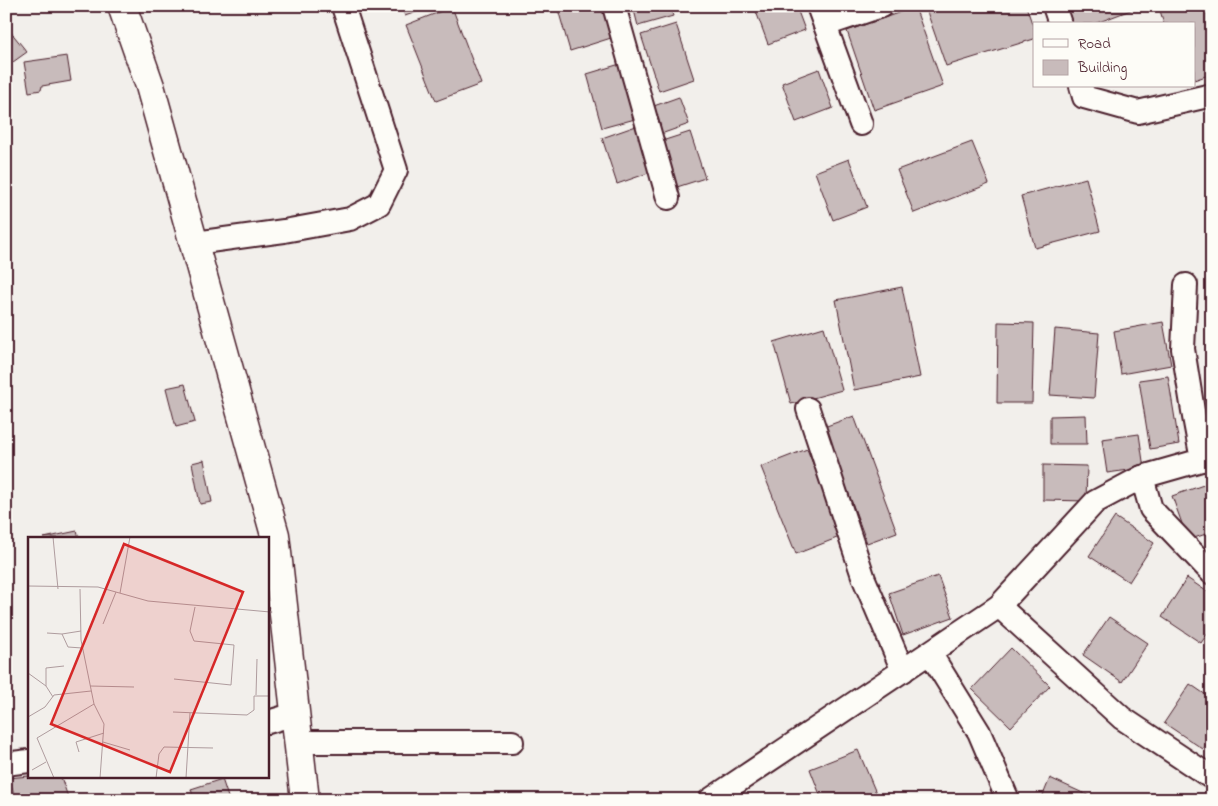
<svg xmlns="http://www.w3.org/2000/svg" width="1218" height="806" font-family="'Indie Flower',sans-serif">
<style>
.building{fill:#c8bbbb;stroke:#4a1f2b}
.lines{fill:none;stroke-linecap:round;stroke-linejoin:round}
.minor-casing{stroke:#4a1f2b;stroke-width:26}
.major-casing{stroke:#4a1f2b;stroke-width:31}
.minor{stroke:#fdfcf7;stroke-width:22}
.major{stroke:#fdfcf7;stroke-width:28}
.inset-road{fill:none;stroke:#af9c9e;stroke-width:1}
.view{fill:#d62828;fill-opacity:0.15;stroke:#d62828;stroke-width:2.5}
.inset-edge{fill:none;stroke:#4a1f2b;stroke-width:2.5}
</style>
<rect width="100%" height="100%" fill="#f2efeb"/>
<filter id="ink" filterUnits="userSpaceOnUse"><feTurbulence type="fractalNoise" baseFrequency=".02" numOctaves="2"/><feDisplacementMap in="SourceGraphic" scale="10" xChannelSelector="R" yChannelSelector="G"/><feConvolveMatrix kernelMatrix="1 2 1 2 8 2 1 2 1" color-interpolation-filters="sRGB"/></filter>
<g filter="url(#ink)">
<g class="building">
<path d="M401 6H433L405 16Z"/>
<path d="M557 6H602L611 38 570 51Z"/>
<path d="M633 6H670L673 16 638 26Z"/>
<path d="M754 6H796L805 30 768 44Z"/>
<path d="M925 6H1026L1034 29V39L946 66Z"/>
<path d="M1064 6H1141L1094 24H1070Z"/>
<path d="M1162 6H1212V74L1194 80V24H1164L1159 7Z"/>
<path d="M452 7 481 84 436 101 406 25Z"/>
<path d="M915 7 943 86 874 110 847 31Z"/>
<path d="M676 24 694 79 659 91 641 35Z"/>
<path d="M6 26 27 52 6 67Z"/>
<path d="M67 56 71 81 42 86 41 90 29 92 24 62Z"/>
<path d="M620 64 635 119 602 128 587 74Z"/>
<path d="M819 69 833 108 796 122 782 83Z"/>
<path d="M679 97 689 124 661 134 651 107Z"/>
<path d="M639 125 654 171 617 184 602 138Z"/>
<path d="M690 132 705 178 677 187 662 141Z"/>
<path d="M972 142 989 184 914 213 897 170Z"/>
<path d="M849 159 867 207 833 220 815 172Z"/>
<path d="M1086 178 1100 231 1035 248 1021 196Z"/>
<path d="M902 287 920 377 854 390 836 300Z"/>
<path d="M998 322 1034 323 1032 403H997Z"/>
<path d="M1163 322 1171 365 1121 374 1114 331Z"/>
<path d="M824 327 842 390 791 404 774 342Z"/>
<path d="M1055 329 1099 333 1094 398 1050 395Z"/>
<path d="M1168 376 1179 444 1150 449 1139 380Z"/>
<path d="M185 384 195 422 176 427 166 388Z"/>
<path d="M1086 415 1087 444H1050V416Z"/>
<path d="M854 416 897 532 867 543 824 427Z"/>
<path d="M1139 434 1144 468 1107 473 1102 439Z"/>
<path d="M807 449 842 536 796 554 761 467Z"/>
<path d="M204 460 212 502 200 504 192 463Z"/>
<path d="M1043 465 1087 466 1086 501 1043 500Z"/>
<path d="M1212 482V532L1188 540 1172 496Z"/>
<path d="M1115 517 1154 543 1129 582 1089 556Z"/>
<path d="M77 531 79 538H44Z"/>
<path d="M938 576 953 617 903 635 889 593Z"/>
<path d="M1187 578 1212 595V627L1201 643 1162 617Z"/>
<path d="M1109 617 1148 643 1122 682 1083 655Z"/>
<path d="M1011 648 1050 686 1011 727 972 689Z"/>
<path d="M1190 684 1212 699V736L1203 749 1164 723Z"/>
<path d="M858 750 879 800H822L810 769Z"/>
<path d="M29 776V777H61L69 800H16L9 778Z"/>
<path d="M1050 778 1096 799 1095 800H1041Z"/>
<path d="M222 779 229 800H194L191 789Z"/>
</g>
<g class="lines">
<g class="minor-casing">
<g id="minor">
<path d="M614 6 668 198"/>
<path d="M818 6 861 124"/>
<path d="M1054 6 1060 24"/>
<path d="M825 25 881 6"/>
<path d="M1081 86 1084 97 1138 112 1212 95"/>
<path d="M195 243 284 231 350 219 379 204 396 170 343 6"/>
<path d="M1186 285 1183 349 1194 417 1202 460"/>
<path d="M808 409 864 579 903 671"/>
<path d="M1142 477 1151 509 1212 573"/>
<path d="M999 606 1122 718 1212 778"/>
<path d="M930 653 979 732 1008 800"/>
<path d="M268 722 295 714"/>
<path d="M298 742H512"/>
<path d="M6 765 13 763 29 761"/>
<path d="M710 800 999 606 1095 502 1142 477 1212 457"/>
</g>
</g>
<g class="major-casing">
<path id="major" d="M122 6 150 86 275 535 305 800"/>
</g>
<use href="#minor" class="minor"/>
<use href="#major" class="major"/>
</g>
</g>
<g transform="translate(28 537)">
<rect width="241" height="241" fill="#f2efeb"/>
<path class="inset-road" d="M25 0 30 52M0 49 70 50 120 64 242 75M52 52 53 103 66 167 76 187 72 241M92 56 102 0M75 87 88 55M19 96 34 97 40 110 54 111M34 97 53 94M0 136 18 149 25 160M146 142 203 148 206 108 166 104 162 94 167 70M18 149V131L36 129M62 149 106 150M228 158 229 122M145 175 219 178 226 173V159H242M0 180 17 170 26 158 63 154M75 205 102 213M51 215 48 205 76 196M4 233 18 225M26 241 9 201 66 167M128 241 131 217 136 210 185 211M158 241 162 176"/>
<path class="view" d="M96 7 215 55 142 235 23 187Z"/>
<rect width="241" height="241" class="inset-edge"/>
</g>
<rect width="1218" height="806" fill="none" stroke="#fdfcf7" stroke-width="25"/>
<rect x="12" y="12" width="1193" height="781" fill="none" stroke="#4a1f2b" stroke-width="2" filter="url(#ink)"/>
<rect x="1033" y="22" width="162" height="65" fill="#fdfcf7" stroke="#b5a4a5"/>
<rect x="1043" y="39" width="25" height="8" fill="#fdfcf7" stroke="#b5a4a5"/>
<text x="1078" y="48" font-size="15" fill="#4a1f2b">Road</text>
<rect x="1043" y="60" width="25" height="15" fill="#c8bbbb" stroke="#b5a4a5"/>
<text x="1078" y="72" font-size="15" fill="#4a1f2b">Building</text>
</svg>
